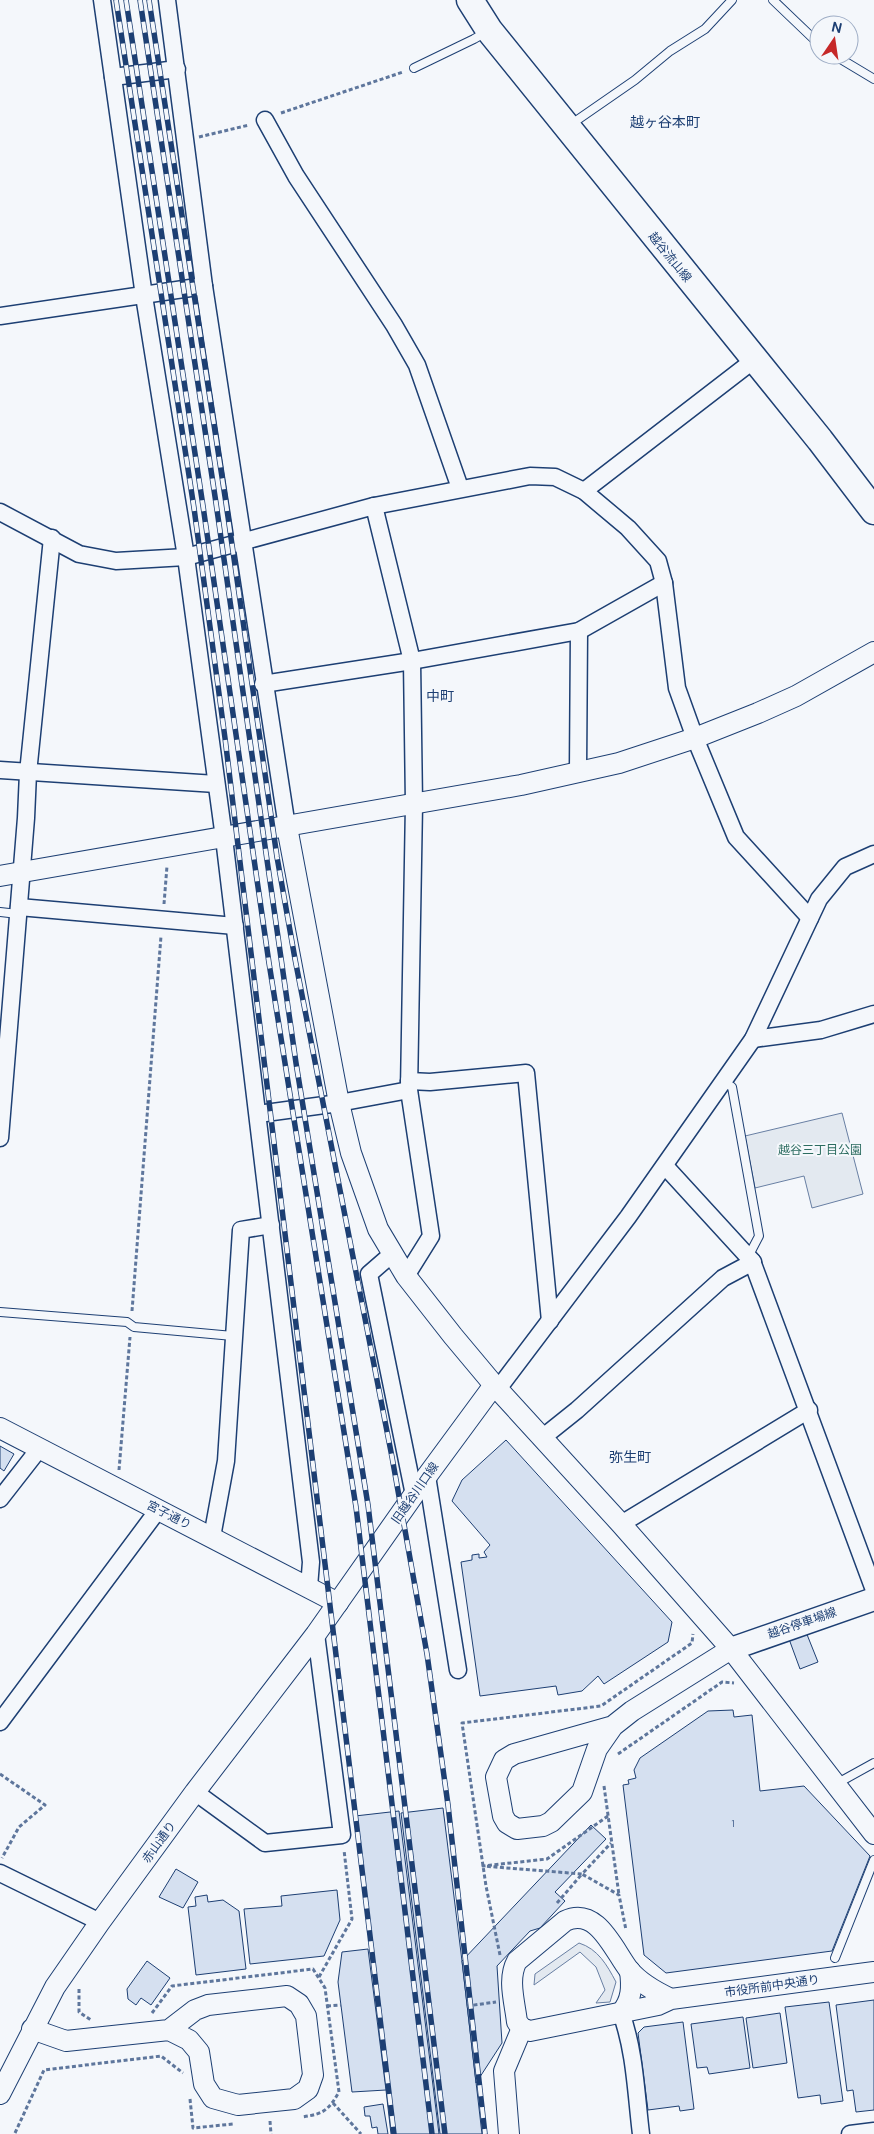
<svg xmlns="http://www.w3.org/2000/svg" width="874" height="2134" font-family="'DM Sans','Noto Sans JP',sans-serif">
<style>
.green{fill:#e3e9f0;stroke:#687fa3}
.building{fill:#d5e0f0;stroke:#1d3f73}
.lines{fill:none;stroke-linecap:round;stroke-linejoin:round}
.service-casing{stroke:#1d3f73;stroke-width:10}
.minor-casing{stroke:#1d3f73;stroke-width:19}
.tertiary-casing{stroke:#1d3f73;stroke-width:22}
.secondary-casing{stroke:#1d3f73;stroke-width:25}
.primary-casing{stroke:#1d3f73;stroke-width:29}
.path{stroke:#5e769c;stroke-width:3;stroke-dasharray:4 2.5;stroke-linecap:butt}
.service{stroke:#f4f7fb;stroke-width:8}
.minor{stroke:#f4f7fb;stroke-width:16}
.tertiary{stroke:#f4f7fb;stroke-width:20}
.secondary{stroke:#f4f7fb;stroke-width:22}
.primary{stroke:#f4f7fb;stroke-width:26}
.rail-casing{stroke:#1d3f73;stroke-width:5.5}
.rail{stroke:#f4f7fb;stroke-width:4;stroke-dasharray:11;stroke-linecap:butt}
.labels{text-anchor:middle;stroke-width:4;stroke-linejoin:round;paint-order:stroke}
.number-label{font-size:10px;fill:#4b6792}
.street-label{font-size:12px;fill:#1d3f73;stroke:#f4f7fb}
.park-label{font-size:12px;fill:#2c6c60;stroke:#f4f7fb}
.neighbourhood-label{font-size:14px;fill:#1d3f73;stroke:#f4f7fb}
</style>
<rect width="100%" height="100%" fill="#f4f7fb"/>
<g class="green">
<path d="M842 1113 863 1194 812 1208 804 1176 755 1188 745 1136Z"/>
<path d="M579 1943C598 1949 607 1965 616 1982L610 2002 596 2003 605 1990 596 1967 580 1952 534 1985 535 1974Z"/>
</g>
<g class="building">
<path d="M506 1440 672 1622 668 1642 604 1684 598 1676 582 1691 558 1695 556 1686 480 1696 461 1562 472 1560V1555L479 1554V1558L487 1557 484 1552 490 1545 452 1501 462 1480Z"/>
<path d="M0 1446 14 1454 4 1471 0 1468Z"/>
<path d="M806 1632 818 1662 800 1669 789 1639Z"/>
<path d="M733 1710 734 1717 752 1715 760 1791 804 1786 870 1856 832 1951 666 1973 644 1955 623 1785 629 1784 628 1780 636 1778 634 1770 640 1758 708 1711Z"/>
<path d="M443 1808 462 1961 482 2134H440L401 1813Z"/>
<path d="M399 1811 439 2134H391L386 2090 355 1816Z"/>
<path d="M591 1825 606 1839 555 1892 565 1901 540 1928 530 1931 497 1966 502 2043 476 2083 462 1961Z"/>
<path d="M176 1869 198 1882 183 1908 159 1897Z"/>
<path d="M337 1890 340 1920 324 1956 250 1964 244 1909 282 1906 281 1896Z"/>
<path d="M207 1895 208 1902 223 1900 239 1911 246 1969 196 1975 188 1907 196 1906 195 1897Z"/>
<path d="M368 1949 386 2090 352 2092 338 1982 342 1952Z"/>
<path d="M147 1961 170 1978 151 2005 141 1998 136 2005 128 1999 127 1989Z"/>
<path d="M874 2000V2110L856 2112 853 2090 847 2091 836 2005Z"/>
<path d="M829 2002 843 2101 821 2104 820 2095 798 2098 785 2007Z"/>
<path d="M780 2013 787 2063 753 2068 746 2018Z"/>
<path d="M743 2017 750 2068 709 2074 707 2067 697 2068 691 2024Z"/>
<path d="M683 2022 694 2109 680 2111 679 2106 648 2110 638 2033 644 2027Z"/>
<path d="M383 2104 388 2134H378L377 2127 372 2128 370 2116H365L364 2107Z"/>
</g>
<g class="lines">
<g class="service-casing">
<g id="service">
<path d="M773 0 819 44"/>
<path d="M834 55 874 79"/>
<path d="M414 68 474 39 486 32"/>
<path d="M570 125 635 80 670 51 705 29 732 0"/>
<path d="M0 912 18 914"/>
<path d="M724 1082 732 1087 759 1236 748 1257"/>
<path d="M0 1312 127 1322 134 1327 233 1336"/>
<path d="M836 1784 874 1763"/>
<path d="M835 1958 874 1860"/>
</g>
</g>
<g class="minor-casing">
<g id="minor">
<path d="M102 0 144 296 186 557 224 838 311 1562 309 1587"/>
<path d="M167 0 204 286 287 827"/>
<path d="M113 77 177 69"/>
<path d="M265 120 296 176 394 325 417 365 460 488"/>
<path d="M0 316 204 286"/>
<path d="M584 491 754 360"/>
<path d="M374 506 412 661 414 804 409 1090 431 1236 406 1276"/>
<path d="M0 512 79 554 116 561 186 557 374 506 530 476 555 477 584 491 628 528 658 561 664 583 677 688 695 738 736 837 810 918"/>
<path d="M263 684 412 661 579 631 664 583"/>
<path d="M0 770 216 784"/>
<path d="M578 772 579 631"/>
<path d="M19 907 235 926"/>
<path d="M753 1039 821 1030 874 1014"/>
<path d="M409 1081 430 1082 526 1073 550 1321"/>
<path d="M258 1114 339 1103 409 1090"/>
<path d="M0 1138 26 818 28 773 52 538"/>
<path d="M665 1166 752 1261 874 1590"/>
<path d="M392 1254 369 1274 414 1495"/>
<path d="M498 1389 628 1217 753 1039 819 899 845 867 874 854"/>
<path d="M542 1438 577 1410 723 1278 753 1262"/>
<path d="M427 1476 458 1670"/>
<path d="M0 1499 39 1449"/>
<path d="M621 1524 809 1410"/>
<path d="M212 1537 226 1461 241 1230 271 1225"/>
<path d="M0 1722 158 1510"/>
<path d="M195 1792 265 1843 342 1835 316 1634"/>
<path d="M0 1873 100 1922"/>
<path d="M621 2013C635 2051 636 2094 641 2134"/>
<path d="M850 2134 874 2131"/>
</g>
</g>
<g class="tertiary-casing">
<g id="tertiary">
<path d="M287 827 339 1103 351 1153 378 1229 406 1276 453 1336 494 1385 621 1524 731 1649 874 1834"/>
<path d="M0 876 521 785 619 763 695 738 758 713 796 696 874 652"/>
<path d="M0 1428 338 1603"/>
<path d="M613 1726 514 1754 504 1760 496 1777 503 1816 507 1823 517 1829 543 1826 551 1822 582 1792 597 1749 613 1726 632 1711 731 1649"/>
<path d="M671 1999C656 1992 639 1982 629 1970 613 1949 597 1906 565 1921L517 1961C507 1979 515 2003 517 2022L522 2028 530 2031 658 2005 671 1999 874 1972"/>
<path d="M621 2013C632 2000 632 1987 630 1971"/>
<path d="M32 2029 66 2041 169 2030 189 2040 199 2052 204 2084 213 2098 238 2105 294 2099 308 2089 313 2075 306 2016 299 2004 287 1996 208 2005 195 2010 169 2030"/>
<path d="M0 2094 55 1987 100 1922 195 1792 316 1634 427 1476 494 1385"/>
<path d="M509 2134 504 2071 522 2028"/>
</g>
</g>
<g class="secondary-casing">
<path id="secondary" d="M731 1649 874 1599"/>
</g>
<g class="primary-casing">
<path id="primary" d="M470 0 489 30 820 440 874 511"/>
</g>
<g class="path">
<path d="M281 113 403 72"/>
<path d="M199 137 249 125"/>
<path d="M164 904 167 866"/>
<path d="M132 1311 161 936"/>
<path d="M119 1470 130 1337"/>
<path d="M618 1754 722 1682 734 1683"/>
<path d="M0 1774 45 1805 19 1827 2 1858"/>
<path d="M604 1786 619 1895"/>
<path d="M608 1816 547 1859 483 1866 582 1874 611 1843"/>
<path d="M557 1903 582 1874 619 1895 626 1930"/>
<path d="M500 1955 486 1886 462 1723 601 1706 692 1643 693 1634"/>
<path d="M319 1977 352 1919 344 1850"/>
<path d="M79 1989V2012L91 2020"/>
<path d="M327 2006 341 2005"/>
<path d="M467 2006 496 2002"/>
<path d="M152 2013 172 1986 313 1969 325 1988 339 2092C328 2111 323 2114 302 2117"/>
<path d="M190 2099 193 2128 233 2124"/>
<path d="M333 2103 361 2134"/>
<path d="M270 2121 271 2134"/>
<path d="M15 2133 44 2070 161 2056 183 2073"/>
</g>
<use href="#service" class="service"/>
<use href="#minor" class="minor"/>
<use href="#tertiary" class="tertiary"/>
<use href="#secondary" class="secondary"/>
<use href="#primary" class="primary"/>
<g class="rail-casing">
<g id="rail">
<path d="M116 0 194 508 225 738 394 2134"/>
<path d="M126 0 203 506 269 963 356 1507 432 2134"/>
<path d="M140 0 216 503 296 1063 368 1505 445 2134"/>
<path d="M149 0 226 503 277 857 295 959 392 1457 427 1654 448 1805 485 2134"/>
</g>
</g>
<use href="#rail" class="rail"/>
</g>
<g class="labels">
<g class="number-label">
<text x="733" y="1827">1</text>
</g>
<g class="street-label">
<text transform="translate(670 257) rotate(51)" y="4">越谷流山線</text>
<text transform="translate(415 1493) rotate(-55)" y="4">旧越谷川口線</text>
<text transform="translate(169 1515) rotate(27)" y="4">宮子通り</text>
<text transform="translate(802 1623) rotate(-19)" y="4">越谷停車場線</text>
<text transform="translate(159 1842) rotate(-54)" y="4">赤山通り</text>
<text transform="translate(772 1986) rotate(-8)" y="4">市役所前中央通り</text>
</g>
<g class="park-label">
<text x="820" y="1154">越谷三丁目公園</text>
</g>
<g class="neighbourhood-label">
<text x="665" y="127">越ヶ谷本町</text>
<text x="440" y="701">中町</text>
<text x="630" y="1462">弥生町</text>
</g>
</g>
<g transform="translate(834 40) rotate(13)"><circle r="24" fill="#f4f7fb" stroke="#9eadc5"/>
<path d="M0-4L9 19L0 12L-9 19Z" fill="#c62828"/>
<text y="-8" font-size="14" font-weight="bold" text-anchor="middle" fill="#1d3f73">N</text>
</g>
</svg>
